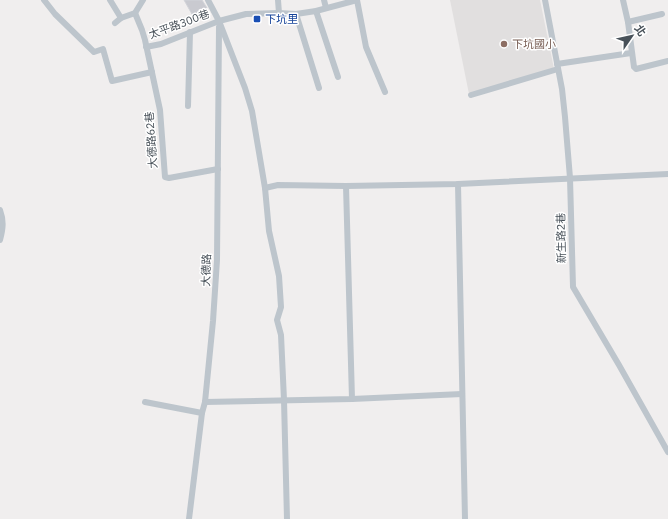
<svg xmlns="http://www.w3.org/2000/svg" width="668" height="519" font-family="'IBM Plex Sans','Noto Sans TC',sans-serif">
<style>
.education{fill:#e1dfdf}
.building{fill:#c9cad0;stroke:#d2d4d9}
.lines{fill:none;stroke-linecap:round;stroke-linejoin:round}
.minor{stroke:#bdc5cc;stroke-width:6}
.transit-dot{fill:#1a4fb4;stroke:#fff;stroke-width:1.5}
.education-dot{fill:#8d6e63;stroke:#fff;stroke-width:1.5}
.labels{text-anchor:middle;stroke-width:3;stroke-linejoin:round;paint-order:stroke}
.transit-label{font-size:11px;fill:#164399;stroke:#fff;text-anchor:start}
.street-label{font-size:11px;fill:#485159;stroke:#fff}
.education-label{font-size:11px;fill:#785e54;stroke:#fff;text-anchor:start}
</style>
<rect width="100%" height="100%" fill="#f0eeee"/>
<path class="education" d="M450 0H540L554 69 469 94Z"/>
<path class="building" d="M184 0H202L207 8 193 16Z"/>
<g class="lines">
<g class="minor">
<path d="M44 0 55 14 94 52 103 49 112 81 152 72"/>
<path d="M110 0 121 18"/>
<path d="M208 0 219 21 245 88 252 111 265 188 269 231 279 276 281 307 277 320 281 335 284 400 287 519"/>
<path d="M278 0 279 13"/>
<path d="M324 0 326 8"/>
<path d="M357 0 366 47 385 92"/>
<path d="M545 0 562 89 565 117 570 178 573 287 619 365 668 452"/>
<path d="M623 0 628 22 634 67 636 69 668 61"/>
<path d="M316 11 338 77"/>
<path d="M135 13 142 30 145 40 160 110 165 177 169 178 218 169"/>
<path d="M296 14 319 88"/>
<path d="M628 22 662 14"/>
<path d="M115 23 121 18 135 13 143 0"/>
<path d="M146 47 161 44 219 21 246 14 279 13 296 14 316 11 357 0"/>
<path d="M557 64 631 53"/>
<path d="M471 95 558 69"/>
<path d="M188 106 190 32"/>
<path d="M458 184 465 519"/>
<path d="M346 186 352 399"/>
<path d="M265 188 278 185 346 186 458 184 668 174"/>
<path d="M0 210C4 221 3 229 0 240"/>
<path d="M145 402 202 413"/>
<path d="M205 402 352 399 462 394"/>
<path d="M189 519 202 413 205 402 213 321 217 260 219 27"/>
</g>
</g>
<rect class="transit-dot" x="253" y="15" width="8" height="8" rx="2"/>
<circle class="education-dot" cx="504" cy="44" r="4"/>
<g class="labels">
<g class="transit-label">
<text x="265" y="23">下坑里</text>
</g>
<g class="street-label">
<text transform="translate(179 24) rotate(-20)" y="4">太平路300巷</text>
<text transform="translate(151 140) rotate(-94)" y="4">大德路62巷</text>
<text transform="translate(561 238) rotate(-91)" y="4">新生路2巷</text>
<text transform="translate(206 270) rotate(-88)" y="4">大德路</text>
</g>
<g class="education-label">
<text x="512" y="48">下坑國小</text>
</g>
</g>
<g transform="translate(632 36) rotate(56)" stroke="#ffffff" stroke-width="3" paint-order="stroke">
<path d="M0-3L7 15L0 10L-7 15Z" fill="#485159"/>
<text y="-6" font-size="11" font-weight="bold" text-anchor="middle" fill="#485159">北</text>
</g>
</svg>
